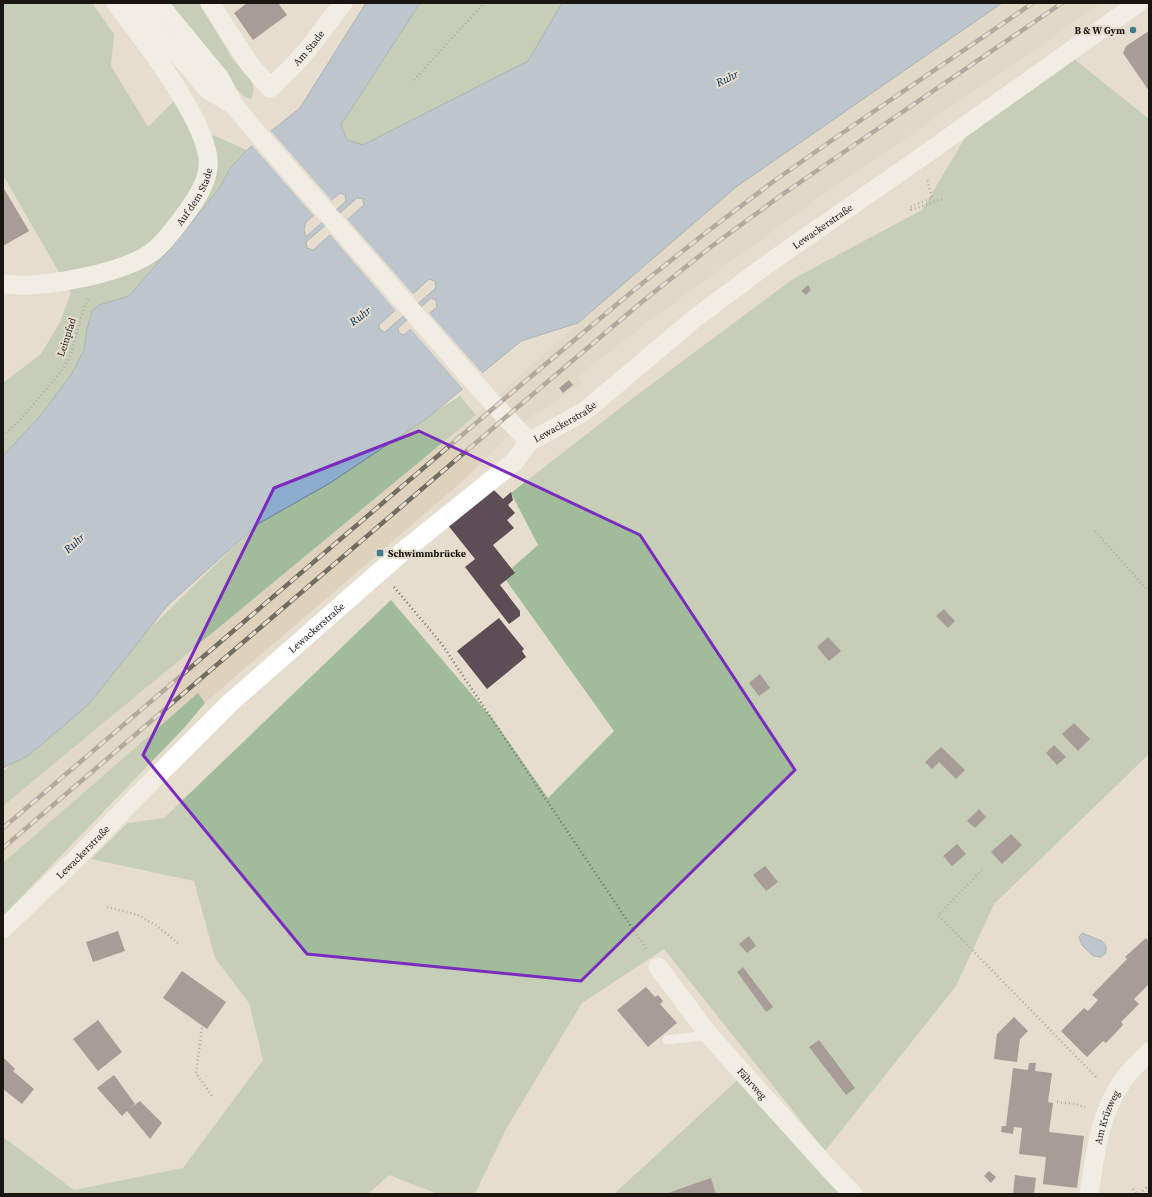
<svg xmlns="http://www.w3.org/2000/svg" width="1152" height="1197" font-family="'Source Serif 4',serif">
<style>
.built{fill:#ded2bc}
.green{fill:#a0bc9b}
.water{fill:#8cabcd;stroke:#6a7e95;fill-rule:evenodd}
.pier{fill:#e6ddce}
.building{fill:#5c4e54}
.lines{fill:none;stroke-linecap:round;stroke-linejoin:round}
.path{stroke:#777168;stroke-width:2.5;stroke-dasharray:1 3;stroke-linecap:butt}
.service{stroke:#fff;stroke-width:9}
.minor{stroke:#fff;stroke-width:19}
.rail-casing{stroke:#726d63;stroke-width:4.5}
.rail{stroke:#e6ddce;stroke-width:3;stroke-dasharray:9;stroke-linecap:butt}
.marked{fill:none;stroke:#7b2cbf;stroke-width:3;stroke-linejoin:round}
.poi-dot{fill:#3e7e92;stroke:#e6ddce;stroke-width:1.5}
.labels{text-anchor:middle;stroke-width:4;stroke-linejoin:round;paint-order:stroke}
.poi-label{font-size:10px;font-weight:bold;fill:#191611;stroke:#e6ddce;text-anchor:end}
.street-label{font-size:10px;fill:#191611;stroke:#e6ddce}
.water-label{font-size:11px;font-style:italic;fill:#002c57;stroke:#e6ddce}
</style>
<rect width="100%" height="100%" fill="#e6ddce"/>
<path class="built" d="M1002 3H1102L821 196 649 321 578 376 582 383 549 406 534 414 502 441 465 479 205 703 3 869V806L476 415 578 323 736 187Z"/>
<g class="green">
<path d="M3 3H92L114 34 111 66 148 127 178 97 190 125 247 150 231 167 219 189 174 244 129 296 99 305 87 329 84 350 71 375 40 416 3 456V383L41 354 60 322 71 293 3 175Z"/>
<path d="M167 3H199L228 51 233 60 249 76 252 82 254 89 252 97 250 99 243 96 173 13Z"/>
<path d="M420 3H562L528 61 363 145 347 140 341 125Z"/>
<path d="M1074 59 1149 119V754L994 904 956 986 825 1151 664 949 582 1003 506 1129 475 1194H438L389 1175 368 1194H3V1137L74 1190 183 1168 263 1060 249 1003 215 958 194 881 91 859 128 823 164 818 391 600 492 718 548 798 614 731 503 576 538 545 511 493 633 398 793 279 922 210 968 133Z"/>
<path d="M460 396 476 415 3 806V772L260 521Z"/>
<path d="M198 693 205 703 185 727 3 916V863Z"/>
<path d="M744 1074 855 1194H614Z"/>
</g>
<g class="water">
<path d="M366 3H420L341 125 347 140 363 145 528 61 562 3H1002L736 187 578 323 521 341 426 419 330 483 258 524 168 605 88 705 28 756 3 768V456L40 416 71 375 84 350 87 329 92 311 99 305 129 296 174 244 219 189 231 167 247 150 300 108ZM340 193 345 195 346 201 306 237 304 230 306 222ZM357 198 363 199 364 205 313 250 307 248 306 242ZM429 279 435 281 436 288 385 332 380 330 379 325ZM431 298 436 300 437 307 404 335 399 333 398 328Z"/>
<path d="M1082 933 1102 941 1106 946V953L1101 957 1093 956 1082 945 1079 937Z"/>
</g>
<g class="pier">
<path d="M269 129 333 202 315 217 251 144Z"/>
<path d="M346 218 414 295 396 311 329 233Z"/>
<path d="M428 312 483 374 464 390 410 328Z"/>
</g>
<g class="building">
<path d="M247 3H278L287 15 253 40 234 13Z"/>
<path d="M1149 31V91L1123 53 1126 46Z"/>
<path d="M3 187 29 231 3 246Z"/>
<path d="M808 285 811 290 806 295 801 291Z"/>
<path d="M569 380 573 385 563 393 559 388Z"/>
<path d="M492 488 503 499 511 492 513 500 508 505 515 513 507 520 514 528 493 545 515 573 500 585 520 611V616L509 624 465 567 475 559 447 524Z"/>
<path d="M944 609 955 621 948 628 936 616Z"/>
<path d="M499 618 524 649 522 651 526 657 487 689 457 651Z"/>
<path d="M828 637 841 651 829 661 817 647Z"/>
<path d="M760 674 770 688 759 696 749 683Z"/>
<path d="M1074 723 1090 739 1078 751 1062 734Z"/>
<path d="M1054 745 1066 757 1057 765 1046 753Z"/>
<path d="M941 747 965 770 956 779 939 762 932 769 925 762Z"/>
<path d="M979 809 986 817 975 828 967 821Z"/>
<path d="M1011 834 1022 845 1002 864 991 852Z"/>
<path d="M957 844 966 854 952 866 943 856Z"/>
<path d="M765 866 778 882 766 891 753 875Z"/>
<path d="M118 931 125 951 93 962 86 942Z"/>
<path d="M749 936 756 946 747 953 739 944Z"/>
<path d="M1146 938 1149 942V984L1134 999 1139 1004 1121 1022 1123 1025 1106 1043 1103 1041 1087 1057 1061 1031 1084 1008 1088 1011 1098 1000 1092 995 1127 959 1125 957Z"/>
<path d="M743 967 773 1007 766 1012 737 972Z"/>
<path d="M182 971 226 1002 207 1029 163 998Z"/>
<path d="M646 987 655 997 658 995 663 1001 660 1004 677 1023 648 1047 617 1010Z"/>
<path d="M1014 1017 1028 1031 1020 1039 1017 1062 994 1059 997 1034Z"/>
<path d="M98 1020 122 1052 98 1071 73 1039Z"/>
<path d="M819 1040 855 1088 846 1095 809 1047Z"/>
<path d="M3 1057 15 1069 13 1071 34 1089 22 1104 3 1089Z"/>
<path d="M1029 1063H1036L1035 1071 1052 1073 1048 1102 1053 1103 1049 1132 1084 1136 1077 1188 1043 1184 1046 1157 1019 1154 1022 1128 1014 1127 1013 1134 1001 1132 1002 1126H1006L1013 1068 1028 1070Z"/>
<path d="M114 1075 135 1104 129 1109 140 1101 162 1123 150 1139 127 1111 122 1116 97 1088Z"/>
<path d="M989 1171 996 1177 991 1183 984 1176Z"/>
<path d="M1015 1175 1036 1178 1034 1194H1013Z"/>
<path d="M711 1178 716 1194H665L668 1193Z"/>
</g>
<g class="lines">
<g class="path">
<path d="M414 80 484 3"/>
<path d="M911 210 910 207 932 198 927 179"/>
<path d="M911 210 945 198"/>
<path d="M3 436 22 418 61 372 71 354 84 307 89 298"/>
<path d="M1095 531 1149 592"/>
<path d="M394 587 441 643 647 950"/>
<path d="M982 870 938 915 1098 1079"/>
<path d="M107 907 138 915 157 926 178 943"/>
<path d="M1148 934 1149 935"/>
<path d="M202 1028 196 1073 212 1096"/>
<path d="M1057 1102 1075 1104 1085 1107"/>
<path d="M1133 1189 1137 1194"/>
<path d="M1140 1194 1146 1188 1149 1192"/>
</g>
<path class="service" d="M667 1040 709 1035"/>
<g class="minor">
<path d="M138 3 145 16 161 37 190 68 207 89 234 105"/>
<path d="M158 3 220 78 234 105 250 125 481 390 529 442"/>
<path id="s1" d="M210 3 250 65 270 88 288 71 309 48 343 3"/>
<path id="s2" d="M3 284C13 285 23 286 33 285 67 282 132 271 157 248 170 236 181 220 191 206 202 190 212 172 207 152 202 131 193 116 182 97 163 64 139 34 116 3"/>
<path id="s3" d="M3 929 78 857 139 794 230 703 401 553 514 462 529 442 585 411 694 319 769 263 923 156 1138 3"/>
<path id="s4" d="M658 967 709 1035 829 1169 853 1194"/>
<path id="s5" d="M1089 1194C1095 1156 1099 1115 1122 1082 1129 1071 1140 1061 1149 1052"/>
</g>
<g class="rail-casing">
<g id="rail">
<path d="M3 828 503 400 634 290 704 234 774 181 848 129 1033 3"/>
<path d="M3 848 506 417 643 301 712 246 783 194 857 143 1062 3"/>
</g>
</g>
<use href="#rail" class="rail"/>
</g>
<path d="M0 0H1152V1197H0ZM419 431 640 535 795 770 581 981 307 954 143 755 274 488Z" fill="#e6ddce" fill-opacity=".55" fill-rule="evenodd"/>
<path class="marked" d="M419 431 640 535 795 770 581 981 307 954 143 755 274 488Z"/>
<g class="poi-dot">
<circle cx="1133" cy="30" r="4"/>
<rect x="376" y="549" width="8" height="8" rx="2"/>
</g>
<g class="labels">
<g class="poi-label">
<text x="1125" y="34">B &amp; W Gym</text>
<text x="388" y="557" text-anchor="start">Schwimmbrücke</text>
</g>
<g class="street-label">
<text dy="4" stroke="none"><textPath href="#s1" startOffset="160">Am Stade</textPath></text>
<text dy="4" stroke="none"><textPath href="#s2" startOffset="225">Auf dem Stade</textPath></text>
<text dy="4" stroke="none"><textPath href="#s3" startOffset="1083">Lewackerstraße</textPath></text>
<text transform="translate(66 337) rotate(-72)" y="4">Leinpfad</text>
<text dy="4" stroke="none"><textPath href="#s3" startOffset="759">Lewackerstraße</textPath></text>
<text dy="4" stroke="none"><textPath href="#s3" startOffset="435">Lewackerstraße</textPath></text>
<text dy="4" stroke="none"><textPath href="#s3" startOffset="111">Lewackerstraße</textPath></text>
<text dy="4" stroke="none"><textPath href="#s4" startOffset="150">Fährweg</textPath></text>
<text dy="4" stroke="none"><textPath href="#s5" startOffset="79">Am Krüzweg</textPath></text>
</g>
<g class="water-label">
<text transform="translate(727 78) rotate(-26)" y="4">Ruhr</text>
<text transform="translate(360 316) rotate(-37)" y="4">Ruhr</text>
<text transform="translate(74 543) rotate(-42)" y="4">Ruhr</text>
</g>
</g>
<rect width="1152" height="1197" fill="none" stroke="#191611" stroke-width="8"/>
</svg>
